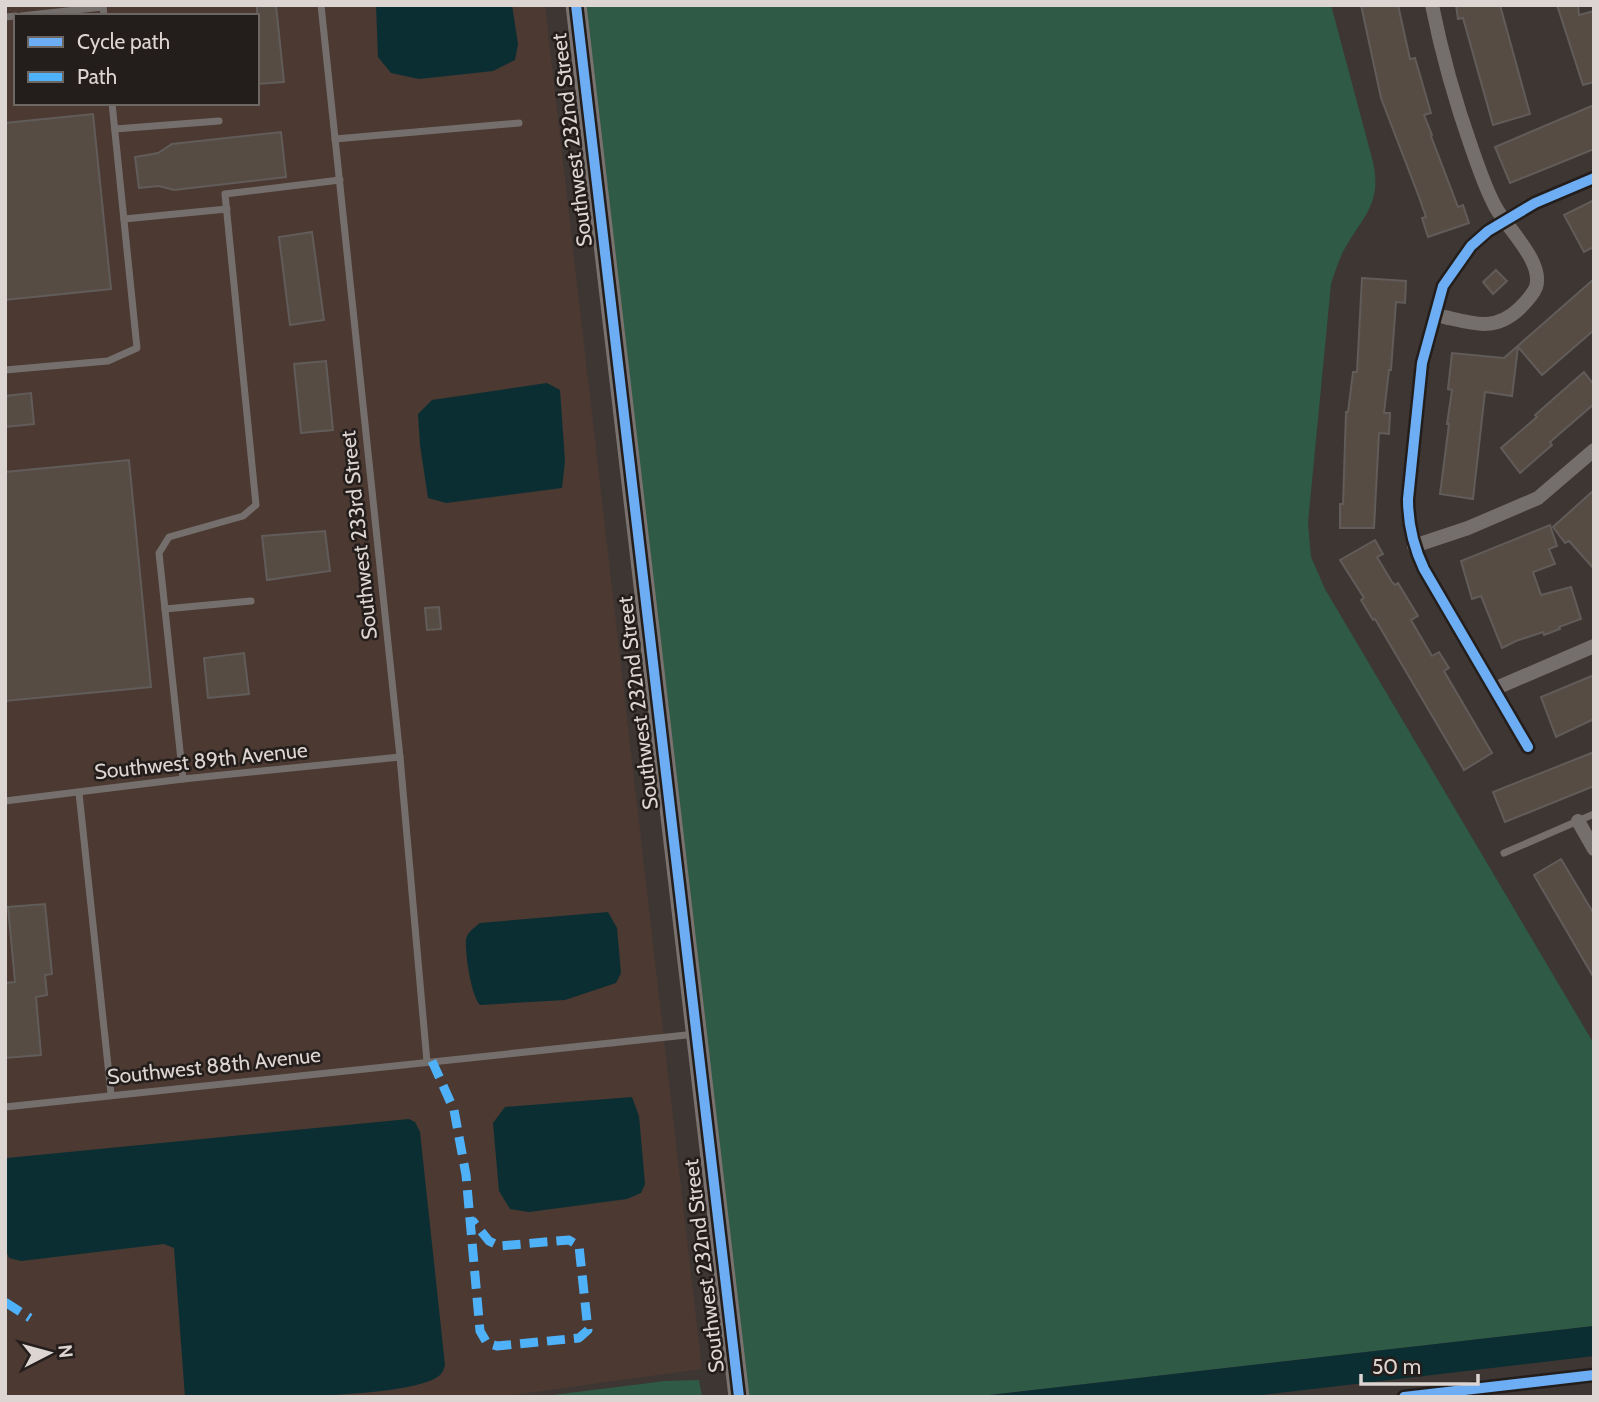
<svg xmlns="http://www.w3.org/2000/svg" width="1599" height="1402" font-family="Cabin,sans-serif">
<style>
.built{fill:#4b3932;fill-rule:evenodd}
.green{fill:#2e5a46}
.water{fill:#0b2e32}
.building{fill:#564c44;stroke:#615c59;stroke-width:2}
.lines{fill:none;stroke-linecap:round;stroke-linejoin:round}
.lane{stroke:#746f6c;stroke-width:7}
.street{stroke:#746f6c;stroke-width:14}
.secondary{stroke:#7a726f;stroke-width:21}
.quiet{stroke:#4fb1f8;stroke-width:9;stroke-dasharray:18 9;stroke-linecap:butt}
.cycleway-casing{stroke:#231e1b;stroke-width:15}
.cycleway{stroke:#6dadf4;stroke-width:10}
.labels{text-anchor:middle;stroke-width:5;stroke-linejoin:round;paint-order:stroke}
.street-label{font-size:21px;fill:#ddd5d2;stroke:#231e1b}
</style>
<rect width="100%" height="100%" fill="#3d3633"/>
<path class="built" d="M5 5H545L702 1369 499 1397H5ZM16 16H257V103H16Z"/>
<g class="green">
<path d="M585 5H1331L1373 162C1382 203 1364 215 1345 248 1339 259 1335 272 1331 284L1308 523 1311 557 1325 589 1594 1044V1326L973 1397H748Z"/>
<path d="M699 1380 702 1397H537L665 1381Z"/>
</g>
<g class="water">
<path d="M376 5H512L518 44 515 60 493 71 419 79 391 73 378 57Z"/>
<path d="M547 383 560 390 565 461 562 488 446 503 428 498 420 445 418 414 432 400Z"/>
<path d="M608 912 617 928 621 973 616 983 565 1000 480 1005C471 995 465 954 466 940 467 932 474 928 480 923Z"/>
<path d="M632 1097 639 1116 645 1184 641 1193 627 1199 529 1212 510 1209 499 1191 493 1123 505 1107Z"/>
<path d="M409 1119 415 1122 420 1132 445 1365C444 1368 443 1372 441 1374 416 1401 227 1397 185 1397L174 1248 164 1244 21 1261 9 1258 5 1249V1159L7 1158Z"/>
<path d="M1594 1326V1356L1245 1397H973Z"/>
</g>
<g class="building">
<path d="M257 5H276L284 82 257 84Z"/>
<path d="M1361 5H1398L1410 59 1415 58 1431 113 1424 115 1432 135 1431 136 1458 207 1463 205 1469 223 1428 237 1422 218 1426 217 1419 197 1381 98Z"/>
<path d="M1456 5H1500L1530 114 1493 125 1463 18 1458 19Z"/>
<path d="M1557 5H1578L1579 15 1594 11V82L1583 85Z"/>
<path d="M1594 105V149L1510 183 1495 147Z"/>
<path d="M93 114 111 289 5 300V123Z"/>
<path d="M281 132 286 177 174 190 159 186 139 188 135 157 158 153 172 144Z"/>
<path d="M1594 200V247L1584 252 1564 215Z"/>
<path d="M312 232 324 320 290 325 279 237Z"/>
<path d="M1496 270 1507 281 1493 294 1483 282Z"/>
<path d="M1362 278 1406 281 1405 303 1396 302 1391 370H1389L1384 413H1390L1389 434 1379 433 1374 528H1340V504H1343L1346 412H1348L1353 372H1357Z"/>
<path d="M1594 279V330L1542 375 1518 347 1512 396 1485 392 1473 499 1440 494 1449 424H1447L1452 390 1448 389 1452 353 1504 358Z"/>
<path d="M326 361 333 430 301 433 294 364Z"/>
<path d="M1584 372 1594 385V404L1550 442 1552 445 1520 473 1501 448 1537 417 1535 415Z"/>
<path d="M31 393 34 424 5 427V396Z"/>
<path d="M129 460 151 687 5 701V472Z"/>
<path d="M1594 490V569L1569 541 1565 543 1553 527Z"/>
<path d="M1550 525 1557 546 1549 549 1555 564 1533 572 1541 595 1571 587 1581 619 1559 627 1560 629 1544 635 1543 632 1516 641 1502 648 1481 596 1472 599 1461 561Z"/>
<path d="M325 531 330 571 267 580 262 536Z"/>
<path d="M1375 540 1383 554 1377 557 1392 582 1395 585 1398 583 1418 616 1411 620 1432 656 1439 652 1449 668 1444 671 1492 753 1464 770 1375 619 1373 620 1361 600 1364 598 1340 560Z"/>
<path d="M439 607 441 629 427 630 425 608Z"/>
<path d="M244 653 249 694 208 698 204 658Z"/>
<path d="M1594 675V719L1556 737 1541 697Z"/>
<path d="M1594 752V786L1505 822 1493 792Z"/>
<path d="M1561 859 1594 914V978L1534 875Z"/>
<path d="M45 904 52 974 45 975 47 995 36 997 41 1055 5 1058V983L15 982 8 907Z"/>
</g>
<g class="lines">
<g class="lane">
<path d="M103 5 104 16"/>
<path d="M321 5 400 757 427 1062"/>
<path d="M21 16 103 7"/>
<path d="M5 17 16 16"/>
<path d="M115 129 219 121"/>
<path d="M335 139 519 123"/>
<path d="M124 219 227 209"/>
<path d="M5 370 108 361 137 348 112 103"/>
<path d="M165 609 251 601"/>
<path d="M183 779 159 553 169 537 243 516 256 505 225 194 340 180"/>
<path d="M79 793 111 1094"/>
<path d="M5 801 183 779 400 757"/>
<path d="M1504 853 1594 814"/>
<path d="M5 1107 696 1034"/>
</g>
<g class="street">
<path d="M1432 5C1442 55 1455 101 1472 149 1479 169 1486 190 1496 208 1507 228 1544 262 1536 287 1533 295 1526 302 1520 308 1492 335 1468 321 1435 315"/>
<path d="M1414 546 1468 528 1538 498 1594 450"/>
<path d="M1494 689 1594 646"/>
<path d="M1528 747 1424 569C1413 546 1408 524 1408 499L1422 363 1443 286 1471 246 1488 231 1535 203 1594 178"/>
<path d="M1578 821 1594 849"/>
</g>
<path class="secondary" d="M576 5 739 1397"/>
<g class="quiet">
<path d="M432 1061 454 1110 466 1175 480 1331 487 1343 497 1346 579 1338 588 1330 579 1246 569 1240 499 1246 489 1241 472 1220"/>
<path d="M5 1302 30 1318"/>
</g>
<g class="cycleway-casing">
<g id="cycleway">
<path d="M576 5 739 1397"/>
<path d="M1528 747 1424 569C1413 546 1408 524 1408 499L1422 363 1443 286 1471 246 1488 231 1535 203 1594 178"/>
<path d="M1404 1397 1594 1375"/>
</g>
</g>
<use href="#cycleway" class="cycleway"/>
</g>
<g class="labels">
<g class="street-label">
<text transform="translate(572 140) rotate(-97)" y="7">Southwest 232nd Street</text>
<text transform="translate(359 535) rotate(-96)" y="7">Southwest 233rd Street</text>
<text transform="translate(638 703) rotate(-97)" y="7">Southwest 232nd Street</text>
<text transform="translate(201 761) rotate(-6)" y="7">Southwest 89th Avenue</text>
<text transform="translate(214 1066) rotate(-6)" y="7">Southwest 88th Avenue</text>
<text transform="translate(704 1266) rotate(-97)" y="7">Southwest 232nd Street</text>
</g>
</g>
<rect width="1599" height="1402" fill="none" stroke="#ddd5d2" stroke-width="14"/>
<rect x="14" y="14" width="245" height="91" fill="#231e1b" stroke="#6d6764" stroke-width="2"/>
<rect x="28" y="37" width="35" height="10" fill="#6dadf4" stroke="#6d6764" stroke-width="2"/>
<text x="77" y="49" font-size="21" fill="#ddd5d2">Cycle path</text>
<rect x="28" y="72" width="35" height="10" fill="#4fb1f8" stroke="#6d6764" stroke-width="2"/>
<text x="77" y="84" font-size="21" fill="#ddd5d2">Path</text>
<g transform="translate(49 1353) rotate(84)" stroke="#231e1b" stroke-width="5" paint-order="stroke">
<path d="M0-5L12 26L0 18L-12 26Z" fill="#ddd5d2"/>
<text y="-10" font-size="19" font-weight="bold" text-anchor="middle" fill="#ddd5d2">N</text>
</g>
<path d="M1361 1374v10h117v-10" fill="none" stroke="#ddd5d2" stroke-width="3.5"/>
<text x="1372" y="1374" font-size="21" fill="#ddd5d2" stroke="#231e1b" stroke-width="5" paint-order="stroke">50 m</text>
</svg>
